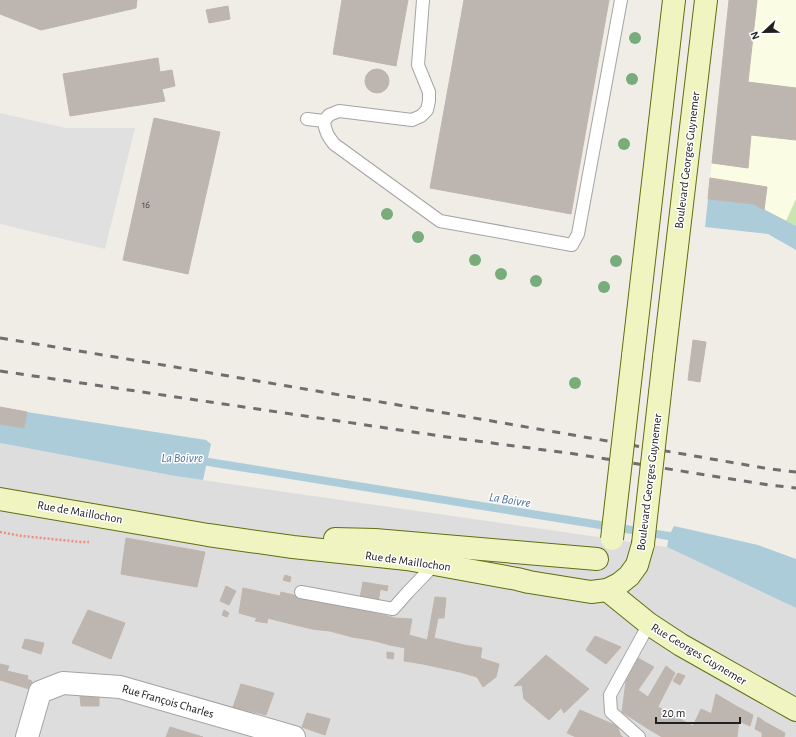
<svg xmlns="http://www.w3.org/2000/svg" width="796" height="737" font-family="'Alegreya Sans',sans-serif">
<style>
.residential{fill:#dedddd}
.education{fill:#fbfce4}
.grass{fill:#c8e5b2}
.parking{fill:#e0e0e0}
.water{fill:#acccd9}
.lines{fill:none;stroke-linecap:round;stroke-linejoin:round}
.stream{stroke:#acccd9;stroke-width:8}
.building{fill:#bdb6b0;stroke:#c0b5ab}
.lane-casing{stroke:#a4a4a4;stroke-width:14}
.street-casing{stroke:#a4a4a4;stroke-width:24}
.secondary-casing{stroke:#5f6f0f;stroke-width:24}
.path{stroke:#ee8d7a;stroke-width:2.5;stroke-dasharray:2 2;stroke-linecap:butt}
.lane{stroke:#fff;stroke-width:12}
.street{stroke:#fff;stroke-width:22}
.secondary{stroke:#eff4c1;stroke-width:22}
.rail{stroke:#6e6e6e;stroke-width:3;stroke-dasharray:8 8;stroke-linecap:butt}
.secondary-bridge-casing{stroke:#5f6f0f;stroke-width:24;stroke-linecap:butt}
.secondary-bridge{stroke:#eff4c1;stroke-width:22}
.tree{fill:#78ac7b}
.labels{text-anchor:middle;stroke-width:3;stroke-linejoin:round;paint-order:stroke}
.number-label{font-size:10px;fill:#474644}
.street-label{font-size:12px;fill:#202020;stroke:#fff}
.water-label{font-size:13px;font-style:italic;fill:#5174a0;stroke:#fff}
</style>
<rect width="100%" height="100%" fill="#f0ede7"/>
<path class="residential" d="M0 443 175 476 612 539 643 544 667 547 796 608V737H0Z"/>
<path class="education" d="M729 0H796V225L764 210 708 199Z"/>
<path class="grass" d="M796 199V226L786 221Z"/>
<path class="parking" d="M0 113 66 128H135L105 249 0 224Z"/>
<g class="water">
<path d="M708 199 754 204 796 226V250L768 234 705 227Z"/>
<path d="M27 412 206 440 211 444 203 480 175 476 0 443V424L24 428Z"/>
<path d="M674 526 758 545 796 559V608L667 547 669 536Z"/>
</g>
<g class="lines">
<path class="stream" d="M196 460 669 536 678 540"/>
</g>
<g class="building">
<path d="M0 0H137L136 8 41 30 0 14Z"/>
<path d="M342 0H408L396 66 333 54Z"/>
<path d="M464 0H609L571 214 430 188Z"/>
<path d="M729 0H757L748 82 796 88V140L751 135 748 168 712 163Z"/>
<path d="M228 6 230 19 209 23 206 10Z"/>
<path d="M158 58 160 72 172 70 175 86 162 89 165 101 70 116 63 74Z"/>
<circle cx="377" cy="81" r="12"/>
<path d="M154 118 220 132 188 274 123 260Z"/>
<path d="M710 178 767 187 764 210 754 204 708 199Z"/>
<path d="M693 340 706 342 700 382 688 380Z"/>
<path d="M0 407 27 412 24 428 0 424Z"/>
<path d="M126 538 205 552 197 587 121 574Z"/>
<path d="M285 575 291 577 290 582 283 580Z"/>
<path d="M363 582 381 585 378 602 360 598Z"/>
<path d="M381 585 388 586 387 591 380 589Z"/>
<path d="M226 586 236 591 229 605 220 601Z"/>
<path d="M243 588 280 596 275 620 268 618 267 623 255 621 257 618 239 613Z"/>
<path d="M281 592 318 601 312 629 275 620Z"/>
<path d="M435 597 446 598 444 618H438L434 638 464 645 460 672 423 664Z"/>
<path d="M318 601 336 603 330 631 312 629Z"/>
<path d="M336 603 358 609 352 637 330 631Z"/>
<path d="M358 609 376 613 371 640 352 637Z"/>
<path d="M88 610 125 623 111 659 72 643Z"/>
<path d="M224 610 229 613 227 617 222 615Z"/>
<path d="M376 613 395 618 390 645 371 640Z"/>
<path d="M395 618 412 619 409 635 427 640 423 664 404 661 405 648 390 645Z"/>
<path d="M595 636 621 647 606 664 586 650Z"/>
<path d="M25 639 44 643 41 654 22 648Z"/>
<path d="M464 645 482 648 477 677 460 672Z"/>
<path d="M387 652 394 653 393 659 387 658Z"/>
<path d="M546 655 589 689 564 713 561 708 549 720 524 699 522 685 514 686Z"/>
<path d="M480 658 499 664 496 677 483 687 477 677Z"/>
<path d="M638 658 654 667 638 690 648 697 666 666 675 673 647 728 622 712 626 681Z"/>
<path d="M0 664 9 666 7 671 28 676 27 679 32 681 29 689 0 680Z"/>
<path d="M678 673 685 676 680 685 673 681Z"/>
<path d="M241 684 274 693 266 715 233 707Z"/>
<path d="M716 694 736 706 729 736 731 737H706Z"/>
<path d="M99 695V706H81L80 696Z"/>
<path d="M736 706 753 715 750 726 739 721 737 737H731L729 736Z"/>
<path d="M658 707 693 726 701 709 712 714 706 737H662L647 728Z"/>
<path d="M580 710 617 726 621 736 623 737H576L567 733Z"/>
<path d="M307 713 330 719 325 735 302 727Z"/>
<path d="M758 717 765 722 762 728 763 733 755 729Z"/>
<path d="M765 722 785 733 784 737H762V728Z"/>
<path d="M170 727 203 737H166Z"/>
</g>
<g class="lines">
<g class="lane-casing">
<g id="lane">
<path d="M423 0 418 65 429 92V101L427 110 421 116 412 120 339 111 329 115 324 121C325 132 328 136 334 144L440 221 572 245 578 234 621 0"/>
<path d="M307 119 324 121"/>
<path d="M301 592 393 609 408 592 434 565"/>
<path d="M639 737 611 712 610 695 649 624"/>
</g>
</g>
<g class="street-casing">
<path id="street" d="M27 737 40 692 63 683 120 687 294 737"/>
</g>
<g class="secondary-casing">
<g id="secondary">
<path d="M633 356 674 0"/>
<path d="M664 357 706 0"/>
<path d="M0 499 208 535 293 547 407 559 517 579 529 582 591 592 607 590 619 584 629 576 637 565 643 544"/>
<path d="M335 539 375 540 597 559"/>
<path d="M607 590 649 624 681 645 796 710"/>
</g>
</g>
<path class="path" d="M0 532 22 536 81 542H89"/>
<use href="#lane" class="lane"/>
<use href="#street" class="street"/>
<use href="#secondary" class="secondary"/>
<g class="rail">
<path d="M0 338C257 380 514 425 770 469L796 472"/>
<path d="M0 371 454 438 575 454 769 485 796 488"/>
</g>
<g class="secondary-bridge-casing">
<g id="secondary-bridge">
<path d="M612 539 633 356"/>
<path d="M643 544 664 357"/>
</g>
</g>
<use href="#secondary-bridge" class="secondary-bridge"/>
</g>
<g class="tree">
<circle cx="635" cy="38" r="6"/>
<circle cx="632" cy="79" r="6"/>
<circle cx="624" cy="144" r="6"/>
<circle cx="387" cy="214" r="6"/>
<circle cx="418" cy="237" r="6"/>
<circle cx="475" cy="260" r="6"/>
<circle cx="616" cy="261" r="6"/>
<circle cx="501" cy="274" r="6"/>
<circle cx="536" cy="281" r="6"/>
<circle cx="604" cy="287" r="6"/>
<circle cx="575" cy="383" r="6"/>
</g>
<g class="labels">
<g class="number-label">
<text x="146" y="208">16</text>
</g>
<g class="street-label">
<text transform="translate(687 160) rotate(-83)" y="4">Boulevard Georges Guynemer</text>
<text transform="translate(649 482) rotate(-83)" y="4">Boulevard Georges Guynemer</text>
<text transform="translate(80 512) rotate(10)" y="4">Rue de Maillochon</text>
<text transform="translate(408 561) rotate(8)" y="4">Rue de Maillochon</text>
<text transform="translate(699 654) rotate(31)" y="4">Rue Georges Guynemer</text>
<text transform="translate(168 701) rotate(16)" y="4">Rue François Charles</text>
</g>
<g class="water-label">
<text x="182" y="462">La Boivre</text>
<text transform="translate(510 499) rotate(9)" y="5">La Boivre</text>
</g>
</g>
<g transform="translate(764 32) rotate(248)" stroke="#ffffff" stroke-width="3" paint-order="stroke">
<path d="M0-3L7 15L0 10L-7 15Z" fill="#202020"/>
<text y="-6" font-size="11" font-weight="bold" text-anchor="middle" fill="#202020">N</text>
</g>
<path d="M656 717v6h84v-6" fill="none" stroke="#202020" stroke-width="2"/>
<text x="662" y="717" font-size="12" fill="#202020" stroke="#ffffff" stroke-width="3" paint-order="stroke">20 m</text>
</svg>
